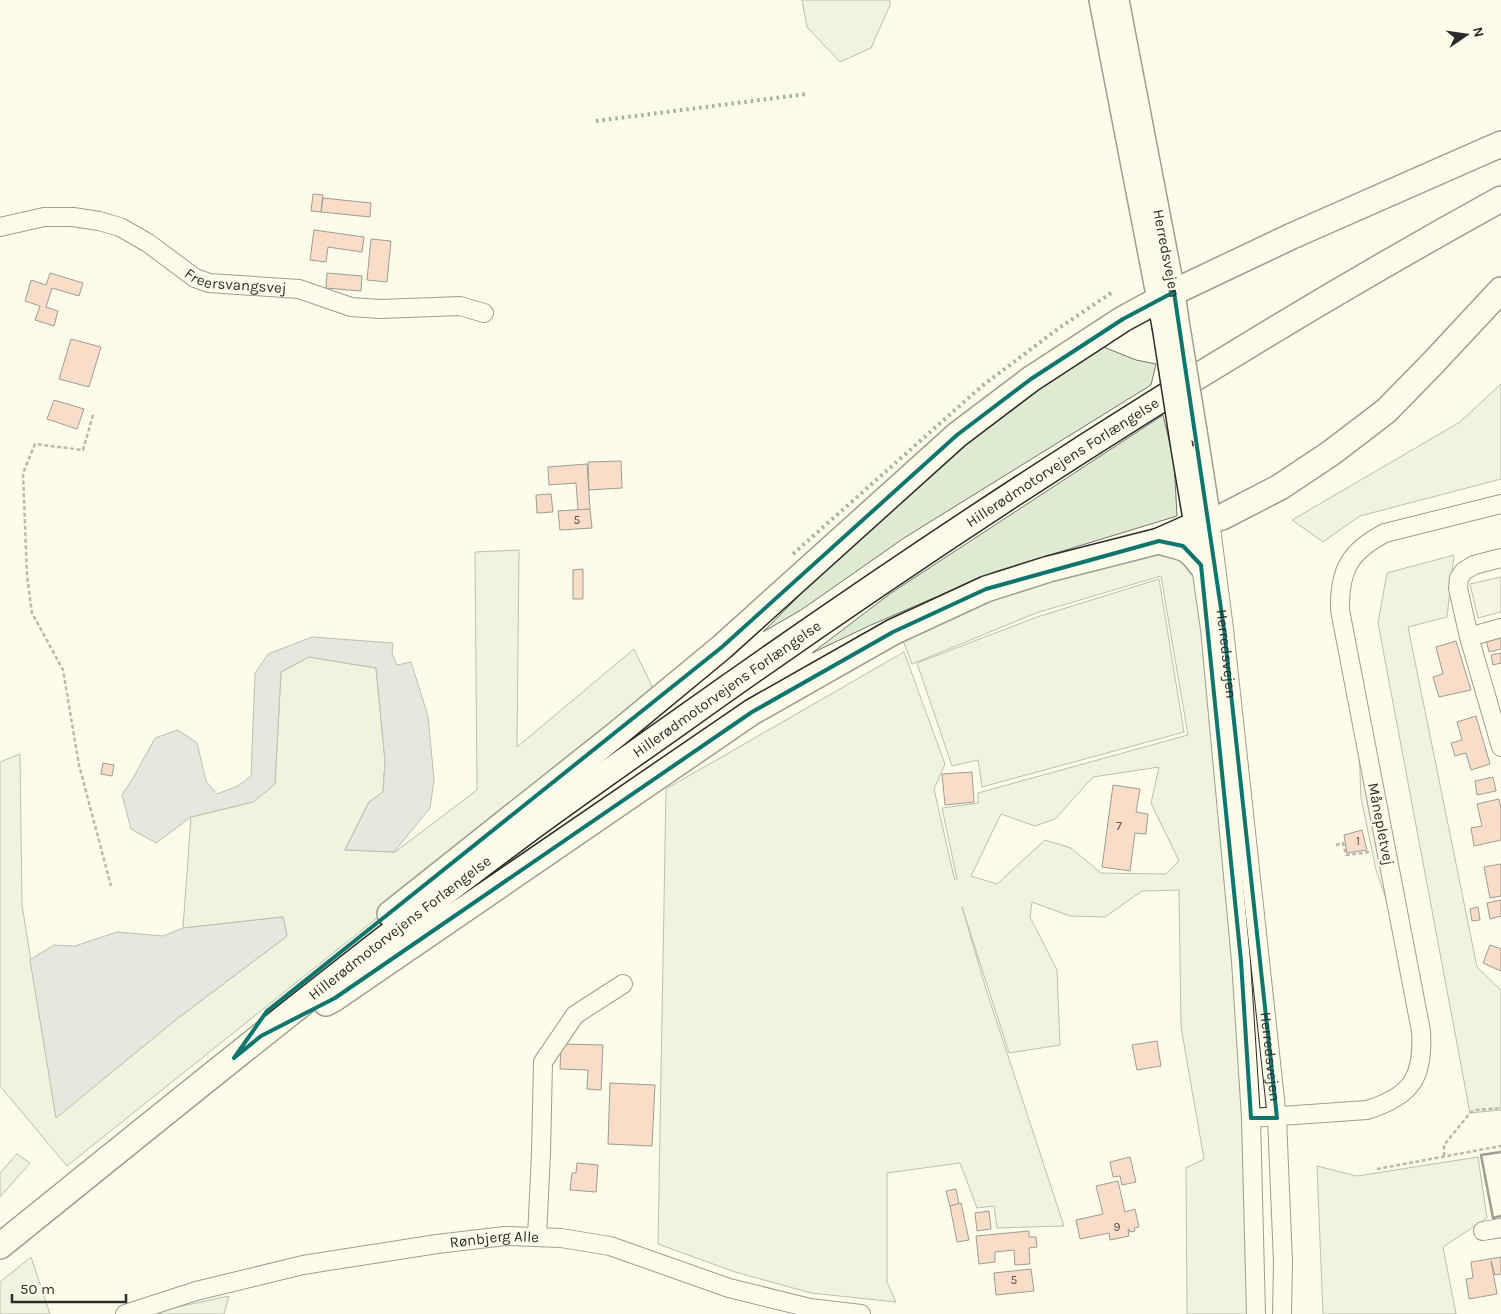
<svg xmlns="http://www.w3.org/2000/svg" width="1501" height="1314" font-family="Karla,sans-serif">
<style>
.green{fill:#deebd1;stroke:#74746e;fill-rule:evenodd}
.parking{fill:#eceadb;stroke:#74746e}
.water{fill:#c7d0d0;stroke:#74746e}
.building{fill:#f2b8a0;stroke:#2b2b2b}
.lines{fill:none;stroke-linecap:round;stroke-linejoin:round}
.minor-casing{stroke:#2b2b2b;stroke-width:20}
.major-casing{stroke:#2b2b2b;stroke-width:24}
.highway-casing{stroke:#2b2b2b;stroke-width:28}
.path{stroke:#6a6964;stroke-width:2.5;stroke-dasharray:4 2.5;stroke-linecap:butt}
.minor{stroke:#fdfbea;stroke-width:18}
.major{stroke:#fdfbea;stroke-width:21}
.highway{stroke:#fdfbea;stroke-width:25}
.major-bridge-casing{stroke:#2b2b2b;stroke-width:24;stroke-linecap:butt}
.major-bridge{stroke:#fdfbea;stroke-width:21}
.hedge{stroke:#34623c;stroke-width:4;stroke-dasharray:2.5 4;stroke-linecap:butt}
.wall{stroke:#2b2b2b;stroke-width:2.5}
.marked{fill:none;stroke:#0f766e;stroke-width:4;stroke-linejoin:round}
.labels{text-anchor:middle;stroke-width:4;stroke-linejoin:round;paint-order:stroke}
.number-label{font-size:12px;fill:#5d4e48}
.street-label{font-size:15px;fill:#2b2b2b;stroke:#fdfbea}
</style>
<rect width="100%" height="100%" fill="#fdfbea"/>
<g class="green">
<path d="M802 0H890V5L871 48 840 62 807 27Z"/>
<path d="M1101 346 1136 360 1156 364 1151 385 904 538 801 610 763 632 837 558 914 488 1016 403Z"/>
<path d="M1501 384V479L1360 516 1323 542 1292 520 1460 422Z"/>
<path d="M1163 415 1174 461 1177 516 994 572 871 625 812 653 891 593Z"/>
<path d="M519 550 517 747 634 649 656 695 67 1166 0 1086V762L20 754 22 905 56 1117 178 1018 287 936 283 917 183 928 191 817 253 802 275 784 281 672 309 657 376 668 385 761 383 792 369 802 345 850 395 852 477 790 475 552Z"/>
<path d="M1158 554H1176L1192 567 1201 605 1216 740 1236 1019 1245 1155 1248 1314H1187L1186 1168 1204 1159 1181 1027 1179 890 1142 891 1105 917 1070 916 1032 902 1030 917 1057 970 1060 1045 1009 1053 962 907 986 989 1064 1226 997 1228 994 1206 977 1208 960 1163 887 1173V1282L896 1302 811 1293 735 1272 658 1244 666 789 904 652 945 764 934 789 953 873 955 880 957 879 942 808 978 803V793L1188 735 1161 576 1036 613 912 664 901 635 1008 591ZM1159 767 1151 803 1179 861 1166 874 1101 873 1071 848 1045 840 997 884 971 876 1001 814 1035 826 1055 819 1093 777Z"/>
<path d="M1454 555 1447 617 1408 627 1477 967 1501 990V1110L1470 1113 1378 623 1387 573Z"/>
<path d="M1159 579 1184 732 982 787 978 760 952 766 917 663 1037 617Z"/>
<path d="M17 1154 30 1163 0 1197V1173Z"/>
<path d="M1478 1157 1487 1218 1443 1247 1456 1314H1323L1317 1166 1357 1176Z"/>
<path d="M31 1257 50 1314H0V1282Z"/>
<path d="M229 1296 224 1314H157L168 1309Z"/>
</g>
<g class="parking">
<path d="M1501 577V612L1478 618 1470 584Z"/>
<path d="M1359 749 1393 919 1376 870 1361 798Z"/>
</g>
<g class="water">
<path d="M312 637 393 643 392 654 397 665 411 662 428 716 434 780 430 808 394 852 345 850 369 802 383 792 385 761 376 668 309 657 281 672 275 784 253 802 191 817 156 843 131 829 122 795 133 778 155 738 178 730 197 743 206 781 217 794 238 786 251 776 255 673 268 654Z"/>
<path d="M283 917 287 936 178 1018 56 1118 30 960 54 945 75 946 117 932 163 936 183 928Z"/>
</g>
<g class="building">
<path d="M313 194 323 195 321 212 311 211Z"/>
<path d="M323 198 371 203 370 217 321 212Z"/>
<path d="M314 230 364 237 362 252 328 247 326 262 310 260Z"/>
<path d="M371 239 391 241 387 282 367 280Z"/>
<path d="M50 273 83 283 79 296 52 288 46 307 58 311 54 326 35 320 40 306 25 301 31 280 46 285Z"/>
<path d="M327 273 362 276 361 291 326 288Z"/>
<path d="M71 339 101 347 89 387 59 379Z"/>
<path d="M54 400 84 409 77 429 47 419Z"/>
<path d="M621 461 622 488 589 490 588 462Z"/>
<path d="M587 464 590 509 578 510 576 483 549 485 548 467Z"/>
<path d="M551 494 553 512 537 513 536 495Z"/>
<path d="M590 509 592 528 560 530 558 511Z"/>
<path d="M583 569V599H573V570Z"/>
<path d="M1501 636V649L1489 652 1486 640Z"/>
<path d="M1456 641 1471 690 1439 697 1433 677 1443 674 1436 647Z"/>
<path d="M1501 653V663L1493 665 1491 655Z"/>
<path d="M1476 716 1490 764 1471 770 1466 753 1455 756 1451 743 1462 740 1457 722Z"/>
<path d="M103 763 114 765 112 776 101 774Z"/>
<path d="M972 772 974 802 945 805 942 774Z"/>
<path d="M1493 777 1496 791 1477 795 1475 781Z"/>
<path d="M1113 785 1140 789 1136 812 1148 814 1146 834 1135 833 1130 871 1102 867Z"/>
<path d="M1499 799 1501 808V840L1474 846 1471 828 1482 826 1477 804Z"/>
<path d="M1362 830 1367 850 1347 853 1344 835Z"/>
<path d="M1501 864V896L1490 898 1484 867Z"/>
<path d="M1501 900V916L1490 919 1487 903Z"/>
<path d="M1478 907 1480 920 1472 921 1470 909Z"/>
<path d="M1490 945 1501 949V971L1483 963Z"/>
<path d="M1157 1041 1161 1066 1137 1070 1132 1045Z"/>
<path d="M561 1044 603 1045 601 1090 587 1089 588 1070 560 1069Z"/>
<path d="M610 1083 655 1085 652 1146 608 1144Z"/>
<path d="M1130 1157 1136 1182 1122 1185 1120 1176 1113 1177 1110 1162Z"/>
<path d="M577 1163 598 1165 596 1192 570 1190 572 1173H576Z"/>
<path d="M1118 1181 1125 1212 1135 1209 1139 1227 1134 1228 1135 1231 1130 1232 1129 1229H1128L1129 1236 1110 1240 1109 1233 1080 1239 1076 1220 1103 1214 1096 1186Z"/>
<path d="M956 1189 959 1204 950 1206 946 1191Z"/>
<path d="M961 1203 969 1240 957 1242 950 1206Z"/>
<path d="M989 1211 991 1229 977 1231 975 1213Z"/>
<path d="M1029 1231V1237H1036L1037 1247 1029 1248 1030 1264 1015 1265 1014 1250 995 1252V1262L979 1264 976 1236Z"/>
<path d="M1501 1257V1274L1495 1275 1491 1261 1497 1294 1469 1299 1466 1279 1473 1278 1471 1262Z"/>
<path d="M1031 1269 1034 1291 996 1295 994 1273Z"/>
</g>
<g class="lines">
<g class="minor-casing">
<g id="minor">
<path id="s1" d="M0 227 44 217H73L99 221 120 227 148 243 195 278 209 283 299 289 351 307 380 309 460 306 484 313"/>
<path id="s2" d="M1210 520 1224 629 1277 1118 1283 1262 1282 1314"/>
<path d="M1195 525 1210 629 1241 961 1251 1118 1256 1314"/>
<path d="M1501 558 1474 565 1464 571 1459 578 1458 588 1469 637 1501 747"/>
<path d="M1469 637 1501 628"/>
<path d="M1251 1118 1367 1110C1412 1096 1424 1077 1421 1031L1340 610C1339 570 1350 551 1385 533L1501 504"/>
<path d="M1483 1231 1501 1228"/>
<path d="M537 1237 541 1153 543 1062 575 1015 623 984"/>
<path id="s3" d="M125 1314 196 1291 303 1265 437 1244 505 1236 561 1238 610 1246 729 1288 810 1308 861 1314"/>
</g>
</g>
<g class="major-casing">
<g id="major">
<path d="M1100 0 1163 326"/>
<path id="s4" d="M1118 0 1174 292 1178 321"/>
<path d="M1182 448 1195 525 1210 520 1196 431"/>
</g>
</g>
<g class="highway-casing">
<g id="highway">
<path d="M1174 292 1292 236 1501 144"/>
<path d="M1210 520 1222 517 1280 487 1331 453 1386 411 1432 364 1501 290"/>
<path d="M1159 541C1182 549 1185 543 1201 565"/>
<path d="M390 914 618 733 722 647 957 435 1031 379 1123 319 1158 300"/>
<path d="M326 1003 335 998 752 712 893 632 986 589 1049 569 1159 541 1195 525"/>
<path id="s5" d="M0 1246C170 1109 339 971 513 841 568 800 623 762 678 723 943 534 1216 356 1501 199"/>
</g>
</g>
<g class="path">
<path d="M93 415 83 450 35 444 23 473 27 576 32 613 63 670 79 765 111 886"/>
<path d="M1336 845 1343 843 1346 855 1370 852"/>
<path d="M1444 1156V1145L1470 1113 1475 1110 1501 1108"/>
<path d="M1377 1169 1501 1146"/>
</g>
<use href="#minor" class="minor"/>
<use href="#major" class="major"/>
<use href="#highway" class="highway"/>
<g class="major-bridge-casing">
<g id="major-bridge">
<path d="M1178 321 1196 431"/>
<path d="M1163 326 1182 448"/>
</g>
</g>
<use href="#major-bridge" class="major-bridge"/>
<g class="hedge">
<path d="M596 121 807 94"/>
<path d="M793 554 982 386 1059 328 1114 291"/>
</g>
<path class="wall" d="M1501 1152 1481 1155 1493 1218 1501 1216"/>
</g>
<path d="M0 0H1501V1314H0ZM1174 292 1224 629 1277 1118H1251L1241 961 1201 565 1183 546 1159 541 986 589 893 632 752 712 335 998 261 1036 234 1058 267 1011 722 647 957 435 1031 379 1123 319Z" fill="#fdfbea" fill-opacity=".55" fill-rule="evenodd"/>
<path class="marked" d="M1174 292 1224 629 1277 1118H1251L1241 961 1201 565 1183 546 1159 541 986 589 893 632 752 712 335 998 261 1036 234 1058 267 1011 722 647 957 435 1031 379 1123 319Z"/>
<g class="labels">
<g class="number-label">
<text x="577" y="524">5</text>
<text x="1119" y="830">7</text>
<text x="1358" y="845">1</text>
<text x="1117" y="1231">9</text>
<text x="1014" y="1284">5</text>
</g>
<g class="street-label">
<text dy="5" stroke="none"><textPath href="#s4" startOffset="258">Herredsvejen</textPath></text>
<text dy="5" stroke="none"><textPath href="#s1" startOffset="254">Freersvangsvej</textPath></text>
<text dy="5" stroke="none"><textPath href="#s5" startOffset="1321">Hillerødmotorvejens Forlængelse</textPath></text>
<text dy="5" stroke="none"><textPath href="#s2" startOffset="135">Herredsvejen</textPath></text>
<text dy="5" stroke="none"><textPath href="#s5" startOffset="916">Hillerødmotorvejens Forlængelse</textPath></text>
<text transform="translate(1381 824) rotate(79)" y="5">Månepletvej</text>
<text dy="5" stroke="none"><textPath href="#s5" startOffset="511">Hillerødmotorvejens Forlængelse</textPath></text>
<text dy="5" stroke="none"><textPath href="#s2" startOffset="540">Herredsvejen</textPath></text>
<text dy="5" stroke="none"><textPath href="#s3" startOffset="378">Rønbjerg Alle</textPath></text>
</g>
</g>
<g transform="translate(1466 35) rotate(77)" stroke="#fdfbea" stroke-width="4" paint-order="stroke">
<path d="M0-4L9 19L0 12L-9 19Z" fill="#2b2b2b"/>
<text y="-8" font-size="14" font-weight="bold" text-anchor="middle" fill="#2b2b2b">N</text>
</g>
<path d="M12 1294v8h114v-8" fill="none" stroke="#2b2b2b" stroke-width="2.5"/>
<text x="20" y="1294" font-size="15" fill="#2b2b2b" stroke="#fdfbea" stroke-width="4" paint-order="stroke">50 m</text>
</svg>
